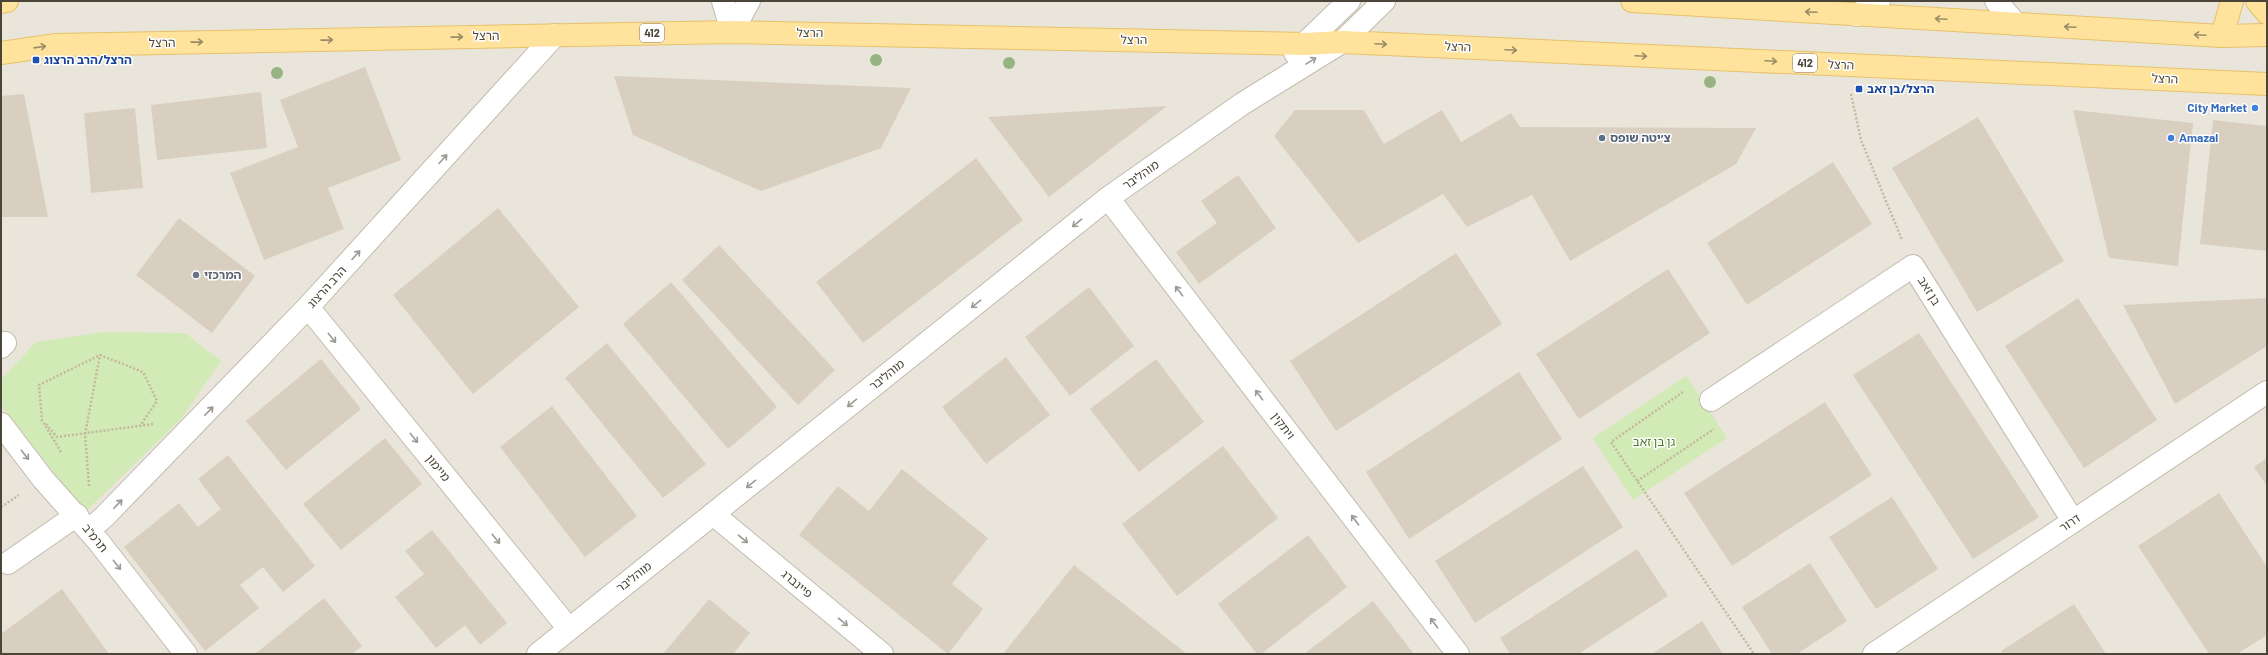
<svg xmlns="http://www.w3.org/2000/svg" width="2268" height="655" font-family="Barlow,'Noto Sans Hebrew',sans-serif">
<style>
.residential{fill:#eae5da}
.green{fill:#d2eab5}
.building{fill:#d8cfc1}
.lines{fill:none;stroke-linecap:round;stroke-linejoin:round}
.minor-casing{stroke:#c2bbae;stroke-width:24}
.major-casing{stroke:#e6c16a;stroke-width:24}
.path{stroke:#c4b79f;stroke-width:2.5;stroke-dasharray:2 2;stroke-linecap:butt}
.minor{stroke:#fff;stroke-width:22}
.major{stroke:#ffe39c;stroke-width:22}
.tree{fill:#97b381}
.oneway{stroke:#9c8c66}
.oneway2{stroke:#9c9892}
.transit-dot{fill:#1a4fb4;stroke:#fff;stroke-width:1.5}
.shop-dot{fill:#3f7fe0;stroke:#fff;stroke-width:1.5}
.service-dot{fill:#5c6f8a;stroke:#fff;stroke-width:1.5}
.worship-dot{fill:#6b7280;stroke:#fff;stroke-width:1.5}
.labels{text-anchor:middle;stroke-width:3;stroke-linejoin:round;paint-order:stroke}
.shield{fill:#fff;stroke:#817c74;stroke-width:1}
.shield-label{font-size:11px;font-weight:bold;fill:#4b4439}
.street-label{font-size:12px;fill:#4b4439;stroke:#fff}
.transit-label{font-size:12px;font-weight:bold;fill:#164399;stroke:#fff;text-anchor:start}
.shop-label{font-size:12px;font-weight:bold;fill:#366cbe;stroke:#fff;text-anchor:end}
.service-label{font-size:12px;font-weight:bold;fill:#4e5e75;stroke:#fff;text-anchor:start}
.worship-label{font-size:12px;font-weight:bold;fill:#5b616d;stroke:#fff;text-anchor:start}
.park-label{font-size:12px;fill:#4a7f2a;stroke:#fff}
</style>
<rect width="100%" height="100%" fill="#f6f3ec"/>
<rect class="residential" x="1" y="1" width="2266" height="653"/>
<g class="green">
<path d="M104 332 185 333 221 361 181 419 85 512 1 405V380L36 342Z"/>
<path d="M1686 376 1727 438 1633 500 1593 438Z"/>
</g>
<g class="building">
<path d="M365 67 401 160 328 188 344 229 264 260 230 173 298 147 280 100Z"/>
<path d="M614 76 911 88 881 148 761 191 633 135Z"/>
<path d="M261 92 267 148 157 160 151 105Z"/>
<path d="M24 94 48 217H1V96Z"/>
<path d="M1167 106 1049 197 988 117Z"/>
<path d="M135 108 143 188 91 193 84 113Z"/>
<path d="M1295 110H1364L1384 144 1442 110 1461 142 1511 113 1520 127 1756 128 1736 164 1570 261 1532 195 1467 227 1443 194 1358 243 1274 136Z"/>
<path d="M2073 110 2193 123 2178 266 2109 258Z"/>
<path d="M1978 117 2064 261 1977 312 1892 168Z"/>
<path d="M2213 120 2267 126V251L2200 244Z"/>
<path d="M976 158 1023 220 863 343 816 282Z"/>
<path d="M1833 162 1872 224 1747 305 1707 243Z"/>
<path d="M1238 175 1276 228 1199 284 1176 252 1217 223 1201 201Z"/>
<path d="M498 208 579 307 473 394 393 295Z"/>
<path d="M179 218 255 276 212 333 136 275Z"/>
<path d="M719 245 835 370 798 405 682 280Z"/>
<path d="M1456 253 1502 324 1336 431 1290 361Z"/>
<path d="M1668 269 1710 333 1579 419 1536 354Z"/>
<path d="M671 282 777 407 728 449 623 324Z"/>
<path d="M1089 287 1134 346 1070 396 1025 337Z"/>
<path d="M2078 298 2157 420 2084 468 2005 346Z"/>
<path d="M2267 298V346L2175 404 2123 305Z"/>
<path d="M1919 333 2039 517 1973 559 1853 375Z"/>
<path d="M607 343 706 464 663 498 565 378Z"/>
<path d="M1006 357 1050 415 986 464 942 407Z"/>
<path d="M321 359 361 409 286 470 246 421Z"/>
<path d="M1156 359 1204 422 1139 472 1090 409Z"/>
<path d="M1519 372 1562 439 1409 539 1366 472Z"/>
<path d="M1825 402 1872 475 1732 566 1684 493Z"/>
<path d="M552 406 637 516 585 557 500 447Z"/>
<path d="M385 438 422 484 341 550 303 504Z"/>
<path d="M1223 446 1278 518 1177 596 1122 524Z"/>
<path d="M228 455 315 566 283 592 263 567 240 585 259 608 205 651 124 547 179 503 198 527 221 509 198 479Z"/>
<path d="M2267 458V486L2254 467Z"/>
<path d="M1583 466 1623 527 1475 623 1435 561Z"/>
<path d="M902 469 988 538 952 584 983 609 948 654 799 535 838 486 869 511Z"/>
<path d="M2219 493 2267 567V635L2237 654H2209L2138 546Z"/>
<path d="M1892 497 1938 569 1876 609 1829 537Z"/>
<path d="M432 530 507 623 480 645 465 625 436 648 395 597 424 574 405 551Z"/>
<path d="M1308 535 1347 587 1261 654H1257L1218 604Z"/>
<path d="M1637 549 1668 596 1578 654H1510L1500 638Z"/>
<path d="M1810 563 1847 621 1797 654H1772L1742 607Z"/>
<path d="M1074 565 1187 654H1003Z"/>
<path d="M62 589 109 654H1V634Z"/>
<path d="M324 598 362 646 352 654H255Z"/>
<path d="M709 599 750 633 733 654H663Z"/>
<path d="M1373 601 1414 654H1304Z"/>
<path d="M2074 604 2106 654H2003L2001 651Z"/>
<path d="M1702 621 1723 654H1652Z"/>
</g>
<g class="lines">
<g class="minor-casing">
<g id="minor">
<path d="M723 1 732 32"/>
<path d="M1996 1 2016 24"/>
<path d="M1857 15 1879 1"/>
<path d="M732 32 749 1"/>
<path d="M1295 53 1349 1"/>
<path d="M1108 198 1458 654"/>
<path d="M308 307 569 629"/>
<path d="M1 347 5 343"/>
<path d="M1711 400 1913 266 2073 521"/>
<path d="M1 424 43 479 98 541 186 654"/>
<path d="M713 514 882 654"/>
<path d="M89 530 104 517 308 307 555 35"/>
<path d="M8 563 77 515"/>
<path d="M538 654 1108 198 1242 104 1342 42 1384 1"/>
<path d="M1874 654 2267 392"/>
</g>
</g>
<g class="major-casing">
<g id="major">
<path d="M1632 1 2222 36 2267 35"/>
<path d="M2257 1 2267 13"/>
<path d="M1 2 7 1"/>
<path d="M2222 36 2232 1"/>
<path d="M1 53 56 45 732 32 1305 44 1342 42 2267 84"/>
</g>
</g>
<g class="path">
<path d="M1851 94 1861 140 1902 240"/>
<path d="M1683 392 1611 442 1754 654"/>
<path d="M46 424 57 437 153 424"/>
<path d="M61 452 42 420 39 385 100 355 143 372 157 401 140 426"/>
<path d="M1637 481 1714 429"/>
<path d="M89 486 85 434 100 355"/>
<path d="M1 507 19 495"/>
</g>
<use href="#minor" class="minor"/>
<use href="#major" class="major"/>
</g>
<g class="tree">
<circle cx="876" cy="60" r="6"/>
<circle cx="1009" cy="63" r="6"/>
<circle cx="277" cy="73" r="6"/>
<circle cx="1710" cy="82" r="6"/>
</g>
<defs><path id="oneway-shaft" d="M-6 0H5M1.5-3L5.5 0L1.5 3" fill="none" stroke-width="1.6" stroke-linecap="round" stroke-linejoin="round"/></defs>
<g class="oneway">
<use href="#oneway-shaft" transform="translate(1811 12) rotate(-177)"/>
<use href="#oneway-shaft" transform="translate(1941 19) rotate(-177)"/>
<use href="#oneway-shaft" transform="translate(2070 27) rotate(-177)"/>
<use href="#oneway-shaft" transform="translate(2200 35) rotate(-177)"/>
<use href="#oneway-shaft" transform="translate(457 37) rotate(-1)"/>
<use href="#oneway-shaft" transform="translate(327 40) rotate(-1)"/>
<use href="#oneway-shaft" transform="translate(197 42) rotate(-1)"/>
<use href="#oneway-shaft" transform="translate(1381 44) rotate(3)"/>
<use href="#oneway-shaft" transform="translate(40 47) rotate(-8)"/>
<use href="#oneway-shaft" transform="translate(1511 50) rotate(3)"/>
<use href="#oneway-shaft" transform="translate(1641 56) rotate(3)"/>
<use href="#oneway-shaft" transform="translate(1771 61) rotate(3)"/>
</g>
<g class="oneway2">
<use href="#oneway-shaft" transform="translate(1311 61) rotate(-32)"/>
<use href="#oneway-shaft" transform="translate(443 159) rotate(-48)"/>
<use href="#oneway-shaft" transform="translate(1077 223) rotate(141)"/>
<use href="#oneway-shaft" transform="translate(356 255) rotate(-48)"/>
<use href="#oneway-shaft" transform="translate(1179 291) rotate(-127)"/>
<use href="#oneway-shaft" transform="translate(976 304) rotate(141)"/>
<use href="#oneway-shaft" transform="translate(332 338) rotate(51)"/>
<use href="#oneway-shaft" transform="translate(1259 395) rotate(-127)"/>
<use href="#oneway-shaft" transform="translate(852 403) rotate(141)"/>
<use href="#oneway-shaft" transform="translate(209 411) rotate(-46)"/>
<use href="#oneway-shaft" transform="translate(414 438) rotate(51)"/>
<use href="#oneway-shaft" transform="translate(25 455) rotate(52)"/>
<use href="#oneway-shaft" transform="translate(751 484) rotate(141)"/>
<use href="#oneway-shaft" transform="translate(118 504) rotate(-46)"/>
<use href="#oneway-shaft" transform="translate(1355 520) rotate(-127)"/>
<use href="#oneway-shaft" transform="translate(496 539) rotate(51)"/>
<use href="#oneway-shaft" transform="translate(743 539) rotate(40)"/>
<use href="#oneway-shaft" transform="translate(117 565) rotate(52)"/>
<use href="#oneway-shaft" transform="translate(843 622) rotate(40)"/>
<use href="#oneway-shaft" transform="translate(1434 623) rotate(-127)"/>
</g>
<g class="transit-dot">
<rect x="32" y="56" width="8" height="8" rx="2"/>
<rect x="1855" y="85" width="8" height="8" rx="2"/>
</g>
<g class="shop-dot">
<circle cx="2255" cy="108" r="4"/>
<circle cx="2171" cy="138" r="4"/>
</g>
<circle class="service-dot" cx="1602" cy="138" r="4"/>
<circle class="worship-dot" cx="196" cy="275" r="4"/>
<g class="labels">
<g class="shield">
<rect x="640" y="24" width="24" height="18" rx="3"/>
<rect x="1793" y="54" width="24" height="18" rx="3"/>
</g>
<g class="shield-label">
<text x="652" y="37">412</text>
<text x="1805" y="67">412</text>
</g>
<g class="street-label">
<text transform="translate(810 33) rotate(1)" y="4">הרצל</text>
<text transform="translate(486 36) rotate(-1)" y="4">הרצל</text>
<text transform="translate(1134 40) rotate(1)" y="4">הרצל</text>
<text transform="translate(162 43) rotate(-1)" y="4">הרצל</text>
<text transform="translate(1458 47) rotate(3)" y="4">הרצל</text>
<text transform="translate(1841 65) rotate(3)" y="4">הרצל</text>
<text transform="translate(2165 79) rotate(3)" y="4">הרצל</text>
<text transform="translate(1141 175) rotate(-35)" y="4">מוהליבר</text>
<text transform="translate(327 287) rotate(-48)" y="4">הרב הרצוג</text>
<text transform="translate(1929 291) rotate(58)" y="4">בן זאב</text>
<text transform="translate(887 375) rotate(-39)" y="4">מוהליבר</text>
<text transform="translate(1283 426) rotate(53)" y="4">ויתקין</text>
<text transform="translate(438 468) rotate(51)" y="4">מיימון</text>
<text transform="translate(2070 523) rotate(-34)" y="4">דרור</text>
<text transform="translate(95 538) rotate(51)" y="4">תרמ"ב</text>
<text transform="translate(634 577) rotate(-38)" y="4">מוהליבר</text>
<text transform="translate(797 584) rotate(40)" y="4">פיינברג</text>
</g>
<g class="transit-label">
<text x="44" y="64">הרצל/הרב הרצוג</text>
<text x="1867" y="93">הרצל/בן זאב</text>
</g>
<g class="shop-label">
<text x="2247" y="112">City Market</text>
<text x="2179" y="142" text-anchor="start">Amazal</text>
</g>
<g class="service-label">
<text x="1610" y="142">צ׳יטה שופס</text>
</g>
<g class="worship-label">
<text x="204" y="279">המרכזי</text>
</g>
<g class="park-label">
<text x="1654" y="446">גן בן זאב</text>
</g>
</g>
<rect width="2268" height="655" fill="none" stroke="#4b4439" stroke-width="4"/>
</svg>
